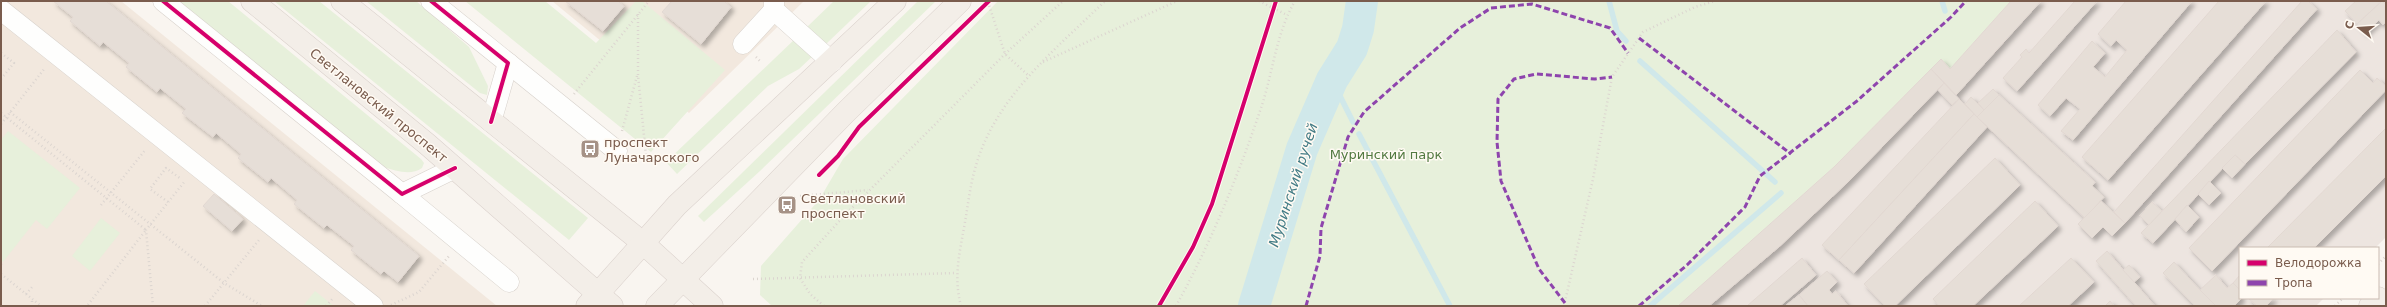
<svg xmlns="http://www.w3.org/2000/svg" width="2387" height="307" font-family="'DejaVu Sans',sans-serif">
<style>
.residential{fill:#f2e8de}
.industrial{fill:#ede5e0}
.green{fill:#e7f0db}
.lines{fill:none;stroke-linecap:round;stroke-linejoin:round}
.stream{stroke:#d0e8ea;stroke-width:5.5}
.river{stroke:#d0e8ea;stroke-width:32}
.building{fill:#e6ded7;stroke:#e2d8d2;filter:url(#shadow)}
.minor-casing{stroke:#d7d1cb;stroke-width:21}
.major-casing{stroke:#dad1cc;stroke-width:23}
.path{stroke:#dcd5d0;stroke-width:2.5;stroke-dasharray:1 3;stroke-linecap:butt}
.minor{stroke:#fefefd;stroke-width:20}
.major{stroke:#f3eee8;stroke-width:22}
.quiet{stroke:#8e44ad;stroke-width:3;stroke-dasharray:6 3;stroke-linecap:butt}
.cycleway-casing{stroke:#fffaf3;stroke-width:6}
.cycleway{stroke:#d6006c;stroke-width:4}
.labels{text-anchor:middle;stroke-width:3;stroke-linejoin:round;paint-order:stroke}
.street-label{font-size:13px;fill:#7a5c4d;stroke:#fffaf3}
.poi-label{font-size:13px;fill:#7a5c4d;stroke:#fffaf3;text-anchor:start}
.park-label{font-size:13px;fill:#537a41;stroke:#fffaf3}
.water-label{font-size:14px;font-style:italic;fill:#437c86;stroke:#fffaf3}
</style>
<defs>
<filter id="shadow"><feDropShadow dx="3.5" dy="3.5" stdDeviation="2" flood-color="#0004"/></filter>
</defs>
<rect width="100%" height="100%" fill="#f9f5f0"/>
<g class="residential">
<path d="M1 1H121L497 306H1Z"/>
<path d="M552 1H804L689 113Z"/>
</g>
<path class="industrial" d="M2011 1H2386V237L2375 248H2240V298H2324L2316 306H1678L1834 167 1941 59 1950 69Z"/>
<g class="green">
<path d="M179 1H228L421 159 424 163 422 168C411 176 396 171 383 167Z"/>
<path d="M274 1H319L588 218 569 240Z"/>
<path d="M366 1H416L469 47 488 86 487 95 480 93Z"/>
<path d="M465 1H545L596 43 636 1H642L725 70 651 152Z"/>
<path d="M834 1H871L826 44 806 28Z"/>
<path d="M918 1H936L760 171 704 222 698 216Z"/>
<path d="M998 1H2011L1950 69 1941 59 1834 167 1678 306H772L760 295 761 266 819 200 843 159Z"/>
<path d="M796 38 815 54 799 69 768 86 677 174 666 162Z"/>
<path d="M8 131 80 188 47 229 36 220 3 262 1 260V140Z"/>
<path d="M101 218 120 233 90 271 72 256Z"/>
<path d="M315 291 334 306H303Z"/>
</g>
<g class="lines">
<g class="stream">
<path d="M1609 1 1617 31 1626 41"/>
<path d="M1942 1 1945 11"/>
<path d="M1640 61 1775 182"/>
<path d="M1332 80 1353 122"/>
<path d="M1359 134 1450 306"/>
<path d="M1650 306 1781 193"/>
</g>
<path class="river" d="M1254 306 1302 149 1332 80 1352 48 1358 29 1362 1"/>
</g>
<g class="building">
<path d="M53 1H106L419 256 398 282 384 271 381 274 351 250 354 246 327 225 324 228 294 204 297 200 271 178 268 182 238 158 241 154 216 133 213 137 182 113 186 109 160 88 157 92 126 67 129 63 103 42 100 46 70 21 73 17Z"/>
<path d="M565 1H618L624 6 603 31Z"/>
<path d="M672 1H724L731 7 701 44 662 12Z"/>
<path d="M2011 1H2041L1956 95 1931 69 1941 59 1950 69Z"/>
<path d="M2075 1H2097L2017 91 2003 78 2022 57 2020 55 2026 49 2029 53Z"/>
<path d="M2126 1H2192L2073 140 2061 131 2080 109 2066 98 2050 116 2038 105 2092 41 2105 53 2093 67 2105 77 2127 50 2116 40 2111 46 2098 34Z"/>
<path d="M2219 1H2266L2108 180 2082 157Z"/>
<path d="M2302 1H2308L2317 9 2125 223 2114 212Z"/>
<path d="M2356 1H2382L2357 24 2345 11Z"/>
<path d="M2382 1 2386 4V22L2383 25 2379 20 2365 33 2357 24Z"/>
<path d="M2337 30 2356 52 2245 164 2235 155 2153 243 2141 233Z"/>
<path d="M1931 69 1944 83 1850 180 1780 246 1709 306H1678L1834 167Z"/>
<path d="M2360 70 2373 83 2377 78 2386 86V90L2212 271 2189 248Z"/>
<path d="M1944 83 1959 99 1952 105 1938 90Z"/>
<path d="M1993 89 1999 95 1984 110 1978 103Z"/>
<path d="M1999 95 2095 182 2092 186 2104 197 2085 218 1977 117Z"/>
<path d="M1971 97 1984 110 1977 117 1965 104Z"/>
<path d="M1959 99 1974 114 1839 260 1822 245Z"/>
<path d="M1974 114 1987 127 1854 273 1839 260Z"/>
<path d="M2386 128V176L2314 248H2267Z"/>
<path d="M2235 155 2245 164 2232 178 2222 168Z"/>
<path d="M1995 158 2020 185 1895 306H1885L1864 284Z"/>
<path d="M2209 181 2221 193 2209 205 2198 194Z"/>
<path d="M214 194 243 219 232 231 203 206Z"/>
<path d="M2035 201 2058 226 1973 306H1939L1933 299Z"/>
<path d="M2101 201 2125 223 2112 236 2103 227 2092 238 2078 224Z"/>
<path d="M2152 202 2162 211 2149 225 2140 216Z"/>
<path d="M2187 205 2199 217 2186 232 2175 219Z"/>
<path d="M2107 251 2134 282 2155 306H2136L2096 261Z"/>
<path d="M1802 258 1816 275 1780 306H1747Z"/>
<path d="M2071 258 2094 282 2068 306H2019Z"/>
<path d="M2174 262 2200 290 2216 306H2195L2163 273Z"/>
<path d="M2129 265 2140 277 2134 282 2123 270Z"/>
<path d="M1827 271 1837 282 1829 290 1832 294 1836 291 1848 306H1808L1799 295Z"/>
<path d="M2216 275 2227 288 2233 283 2240 290V298H2242L2234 306H2216L2200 290Z"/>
<path d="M2240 275V290L2233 283Z"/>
<path d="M1799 295 1808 306H1785Z"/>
<path d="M2248 298H2274L2266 306H2257Z"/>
<path d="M2110 301 2114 306H2105Z"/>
</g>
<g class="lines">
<g class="minor-casing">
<g id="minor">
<path d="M163 1 402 194 455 168"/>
<path d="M431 1 508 63 491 122"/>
<path d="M1 10 373 306"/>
<path d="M774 10 832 62"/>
<path d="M743 44 774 10V1"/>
<path d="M508 63 617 151"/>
<path d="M402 194 509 282"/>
</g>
</g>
<g class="major-casing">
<g id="major">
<path d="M252 1 427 144 612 306"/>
<path d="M342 1 643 243 712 306"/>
<path d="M587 306 677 205 895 1"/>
<path d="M657 306 846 112 960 1"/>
<path d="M2370 306 2378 298"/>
</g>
</g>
<g class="path">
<path d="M1259 1 1287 15"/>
<path d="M988 2 1005 54 1029 76"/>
<path d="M638 14V75L646 156"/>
<path d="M1 53 14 63 1 79"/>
<path d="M756 57 760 61"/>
<path d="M1043 62 1177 1"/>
<path d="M574 94 649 1"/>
<path d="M10 112 224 283 262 306"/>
<path d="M1 113 146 230 87 306"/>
<path d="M1 124 45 68"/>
<path d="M622 131 637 76"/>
<path d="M800 196 868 190"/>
<path d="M168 202 150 189 166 168 181 179"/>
<path d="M101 205 146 149"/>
<path d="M1 264 3 262"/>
<path d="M2378 264 2386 256"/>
<path d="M1 274 41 306"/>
<path d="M753 279 956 273"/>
<path d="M26 294 33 286"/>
<path d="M391 305 419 292 449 256"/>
<path d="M32 306V299"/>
<path d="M153 306 146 230 185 181"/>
<path d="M205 306 259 240"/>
<path d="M326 306 334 297"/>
<path d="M824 306 810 294 800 278 802 262 844 216 1005 54 1063 1"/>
<path d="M961 306C953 276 960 252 965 222 968 205 970 186 975 169 994 98 1055 50 1105 1"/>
<path d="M1176 306C1211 243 1238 176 1261 108 1273 73 1276 33 1295 1"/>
<path d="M1564 306 1593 179 1612 77 1643 32 1695 7 1715 1"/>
<path d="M2335 306 2343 298"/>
</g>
<use href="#minor" class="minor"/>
<use href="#major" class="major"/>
<g class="quiet">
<path d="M1639 38 1791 154"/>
<path d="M1565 303 1539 269 1501 181 1497 142 1498 99 1514 79 1536 74 1595 79 1612 77"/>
<path d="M1306 306 1320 256 1321 228 1348 137 1364 112 1460 28 1491 8 1532 4 1610 28 1628 53"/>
<path d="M1639 306 1687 265 1745 207 1760 176 1857 101 1951 17 1966 1"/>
</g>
<g class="cycleway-casing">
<g id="cycleway">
<path d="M163 1 402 194 455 168"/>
<path d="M431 1 508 63 491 122"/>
<path d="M819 175 838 156 859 127 989 1"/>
<path d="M1159 306 1193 247 1212 204 1276 1"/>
</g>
</g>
<use href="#cycleway" class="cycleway"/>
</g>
<defs>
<g id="bus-square" transform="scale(1)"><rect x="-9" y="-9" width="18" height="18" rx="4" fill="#a69286" stroke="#fffaf3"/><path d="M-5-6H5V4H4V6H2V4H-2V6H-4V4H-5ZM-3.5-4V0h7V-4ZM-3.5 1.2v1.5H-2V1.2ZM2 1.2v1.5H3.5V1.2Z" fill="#fff"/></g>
</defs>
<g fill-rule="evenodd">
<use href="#bus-square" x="590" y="149"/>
<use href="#bus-square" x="787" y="205"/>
</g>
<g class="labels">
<g class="street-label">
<text transform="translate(379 105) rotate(39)" y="5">Светлановский проспект</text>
</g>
<g class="poi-label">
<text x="604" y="147">проспект<tspan x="604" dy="15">Луначарского</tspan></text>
<text x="801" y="203">Светлановский<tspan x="801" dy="15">проспект</tspan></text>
</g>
<g class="park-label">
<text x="1386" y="159">Муринский парк</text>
</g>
<g class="water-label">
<text transform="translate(1293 185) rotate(-72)" y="5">Муринский ручей</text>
</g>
</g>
<rect width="2387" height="307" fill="none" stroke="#7a5c4d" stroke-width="4"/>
<rect x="2239" y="247" width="140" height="52" fill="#fffaf3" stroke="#cabbb1"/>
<rect x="2247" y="260" width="20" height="6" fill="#d6006c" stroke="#cabbb1"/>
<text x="2275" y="267" font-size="12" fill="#7a5c4d">Велодорожка</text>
<rect x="2247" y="280" width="20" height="6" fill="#8e44ad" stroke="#cabbb1"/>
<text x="2275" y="287" font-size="12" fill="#7a5c4d">Тропа</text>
<g transform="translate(2359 28) rotate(287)" stroke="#fffaf3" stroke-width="3" paint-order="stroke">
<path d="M0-3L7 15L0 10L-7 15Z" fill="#7a5c4d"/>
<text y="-6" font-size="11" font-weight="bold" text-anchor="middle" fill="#7a5c4d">С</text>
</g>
</svg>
